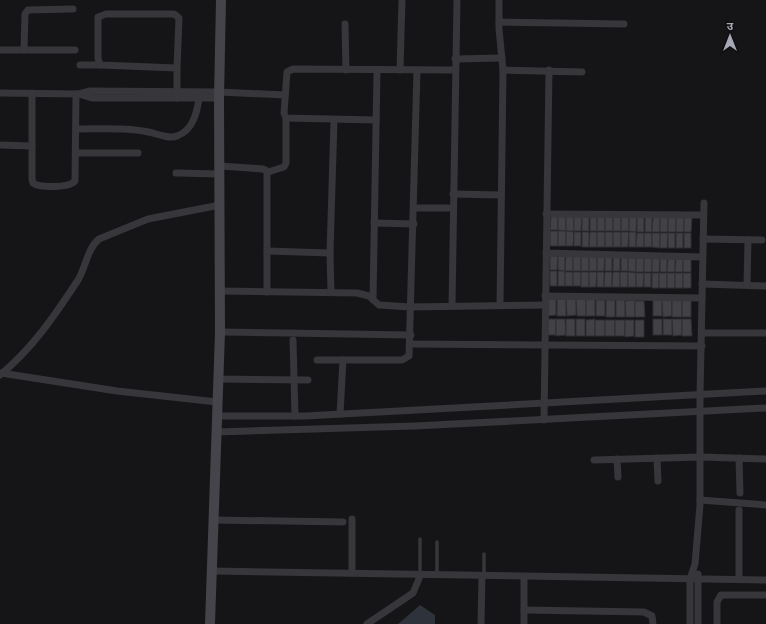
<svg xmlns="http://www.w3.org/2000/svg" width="766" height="624" font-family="'PT Sans Narrow','Noto Sans Devanagari',sans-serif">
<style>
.water{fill:#2d323b}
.building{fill:#414146;stroke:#2f2e32}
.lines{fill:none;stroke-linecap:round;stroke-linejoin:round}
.lane{stroke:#36363b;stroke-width:3.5}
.street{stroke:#36363b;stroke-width:7}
.secondary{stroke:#44444a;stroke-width:10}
</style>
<rect width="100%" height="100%" fill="#151416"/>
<path class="water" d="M420 605 435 615V624H398Z"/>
<g class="building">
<path d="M551 216H558V230H550Z"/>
<path d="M558 216H566V231L558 230Z"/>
<rect x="566" y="216" width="8" height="15"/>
<path d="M574 216H582L581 231H574Z"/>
<rect x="582" y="216" width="7" height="15"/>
<rect x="590" y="216" width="7" height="15"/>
<rect x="597" y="216" width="8" height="15"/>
<path d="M605 216 613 217V231H605Z"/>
<rect x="613" y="217" width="8" height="14"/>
<rect x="621" y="217" width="8" height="14"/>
<path d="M629 217H637L636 232 629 231Z"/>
<rect x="637" y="217" width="7" height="15"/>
<rect x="645" y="217" width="7" height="15"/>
<path d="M653 217H660V232H652Z"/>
<rect x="660" y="217" width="8" height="15"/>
<rect x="668" y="217" width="8" height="15"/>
<rect x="676" y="217" width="8" height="15"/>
<path d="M684 217H692L691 232H684Z"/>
<rect x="550" y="231" width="8" height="15"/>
<rect x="558" y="231" width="8" height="15"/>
<path d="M566 231 574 232 573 246H566Z"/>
<rect x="574" y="232" width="7" height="14"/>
<rect x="582" y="232" width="7" height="15"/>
<path d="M590 232H597V247H589Z"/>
<rect x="597" y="232" width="8" height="15"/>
<rect x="605" y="232" width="8" height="15"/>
<rect x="613" y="232" width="8" height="15"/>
<path d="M621 232H629L628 247H621Z"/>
<rect x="629" y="232" width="7" height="15"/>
<path d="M637 233H644V247H636Z"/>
<rect x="644" y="233" width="8" height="14"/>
<path d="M652 233H660V248L652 247Z"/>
<path d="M660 233H668L667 248H660Z"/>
<rect x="668" y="233" width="7" height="15"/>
<rect x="676" y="233" width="7" height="15"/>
<rect x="684" y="233" width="7" height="15"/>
<path d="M550 256H558L557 270H550Z"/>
<path d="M558 256H565V271L558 270Z"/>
<path d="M566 256H573V271H565Z"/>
<rect x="573" y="256" width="8" height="15"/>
<rect x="581" y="256" width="8" height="15"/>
<rect x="589" y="256" width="8" height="15"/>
<path d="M597 256H605L604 271H597Z"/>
<rect x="605" y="257" width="7" height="14"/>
<rect x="613" y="257" width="7" height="14"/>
<rect x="621" y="257" width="7" height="14"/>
<path d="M628 257H636V272L628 271Z"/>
<rect x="636" y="257" width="8" height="15"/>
<rect x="644" y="257" width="8" height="15"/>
<path d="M652 257H660L659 272H652Z"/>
<rect x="660" y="257" width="7" height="15"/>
<path d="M668 257H675V272H667Z"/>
<path d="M676 257H683V272H675Z"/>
<rect x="683" y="257" width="8" height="15"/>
<rect x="550" y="271" width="7" height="15"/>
<rect x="558" y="271" width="7" height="15"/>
<rect x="565" y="272" width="8" height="14"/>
<rect x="573" y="272" width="8" height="14"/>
<rect x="581" y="272" width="8" height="15"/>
<path d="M589 272H597L596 287H589Z"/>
<rect x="597" y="272" width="7" height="15"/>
<path d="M605 272H612V287H604Z"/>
<path d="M613 272H620V287H612Z"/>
<rect x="620" y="272" width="8" height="15"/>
<path d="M628 272 636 273V287H628Z"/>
<path d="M636 273H644L643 287H636Z"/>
<rect x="644" y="273" width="7" height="14"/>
<rect x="652" y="273" width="7" height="15"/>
<rect x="659" y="273" width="8" height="15"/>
<rect x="667" y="273" width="8" height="15"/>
<rect x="675" y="273" width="8" height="15"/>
<rect x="683" y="273" width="8" height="15"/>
<path d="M547 299H556V315L547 316Z"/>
<rect x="557" y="299" width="9" height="17"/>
<path d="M566 299H576V315L567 316Z"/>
<path d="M576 299H586V316H577Z"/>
<path d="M595 299V316H586V300Z"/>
<rect x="596" y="300" width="9" height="16"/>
<rect x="606" y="300" width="9" height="17"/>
<rect x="616" y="300" width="9" height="17"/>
<path d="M635 300V317H626L625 301Z"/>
<rect x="653" y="300" width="9" height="16"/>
<path d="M662 300H672V316L663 317Z"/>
<rect x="672" y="300" width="10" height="17"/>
<rect x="682" y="300" width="9" height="17"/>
<path d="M635 301H644L645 317H635Z"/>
<rect x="546" y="319" width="10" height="16"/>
<path d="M556 319H565L566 335 556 336Z"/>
<rect x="566" y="319" width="9" height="17"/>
<rect x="576" y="319" width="9" height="17"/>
<path d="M595 319V336H586V320Z"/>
<rect x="653" y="319" width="9" height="16"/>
<rect x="663" y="319" width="9" height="16"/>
<path d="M672 319H682V335L673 336Z"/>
<path d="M682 319H691L692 336H682Z"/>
<rect x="595" y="320" width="10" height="16"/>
<rect x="605" y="320" width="10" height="16"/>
<rect x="615" y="320" width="10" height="16"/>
<path d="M625 320H634V336L625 337Z"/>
<rect x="635" y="320" width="9" height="17"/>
</g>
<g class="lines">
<g class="lane">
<path d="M420 539V574"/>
<path d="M437 542V575"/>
<path d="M484 575V554"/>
</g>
<g class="street">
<path d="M499 0V29L503 70 500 305"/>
<path d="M499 22 624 24"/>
<path d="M345 24 346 70"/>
<path d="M0 50H75"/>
<path d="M24 50 25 14 28 10 73 9"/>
<path d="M455 59 502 58"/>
<path d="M80 65H100"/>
<path d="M400 70 402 0"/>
<path d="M503 70 582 72"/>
<path d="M0 93 79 94 90 91 219 92 285 95"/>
<path d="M32 93V179L33 183C39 188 70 188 75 181L76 94"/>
<path d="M79 94 92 98H219"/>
<path d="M177 98V68L100 65 98 58V17L106 14H174L179 18 177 68"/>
<path d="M376 120 286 118 284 113 287 72 293 69 455 70"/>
<path d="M76 129C101 129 128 127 153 133 160 135 170 139 177 136 193 130 197 113 199 98"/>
<path d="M0 145 32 146"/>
<path d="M77 153H138"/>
<path d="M220 166 263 169 267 171V292"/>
<path d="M268 172 284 167 286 163V118"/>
<path d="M176 173 220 174"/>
<path d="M453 194 501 195"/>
<path d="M414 208H453"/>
<path d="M546 214 703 215"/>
<path d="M374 223 414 224"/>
<path d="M703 239 762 240"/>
<path d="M267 251 330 253"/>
<path d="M546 253 702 257"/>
<path d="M702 284 766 286"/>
<path d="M747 285 748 240"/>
<path d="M219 291 357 293 369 296 379 305 410 307 544 305"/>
<path d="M331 292 330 253 334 120"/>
<path d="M545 296 702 298"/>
<path d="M373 300 377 71"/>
<path d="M452 306 457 0"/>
<path d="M220 332 411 335"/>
<path d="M702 333H766"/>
<path d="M293 340 295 416"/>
<path d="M410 344 702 346"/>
<path d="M317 360H402L409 356 417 71"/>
<path d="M1 373 117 391 217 402"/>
<path d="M0 375C33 348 55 315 78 280 86 267 87 249 99 239L148 219 220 205"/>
<path d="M218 379 308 380"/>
<path d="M340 414 343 360"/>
<path d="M216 416H305L766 391"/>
<path d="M544 420 549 70"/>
<path d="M216 432 415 426 766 408"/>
<path d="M657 458 658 481"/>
<path d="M739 458 740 493"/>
<path d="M617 459 618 477"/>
<path d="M594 460 701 457 766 459"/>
<path d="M700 500 766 505"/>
<path d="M739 510V579"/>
<path d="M214 520 343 522"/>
<path d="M212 571 766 580"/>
<path d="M352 573V519"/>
<path d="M698 574V624"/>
<path d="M524 577V624"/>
<path d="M524 610 644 612 652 616 653 624"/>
<path d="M367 624 413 593 421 574"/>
<path d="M481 624 482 576"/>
<path d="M690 624V579L695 564 700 505V395L704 203"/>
<path d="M717 624V602L721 595H766"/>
</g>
<path class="secondary" d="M210 624 220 332 219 98 221 0"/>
</g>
<g transform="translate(730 36)" stroke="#100f11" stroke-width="3" paint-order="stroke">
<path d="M0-3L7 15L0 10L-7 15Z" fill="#a7a8b5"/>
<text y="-6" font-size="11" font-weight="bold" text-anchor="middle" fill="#a7a8b5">उ</text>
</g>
</svg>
